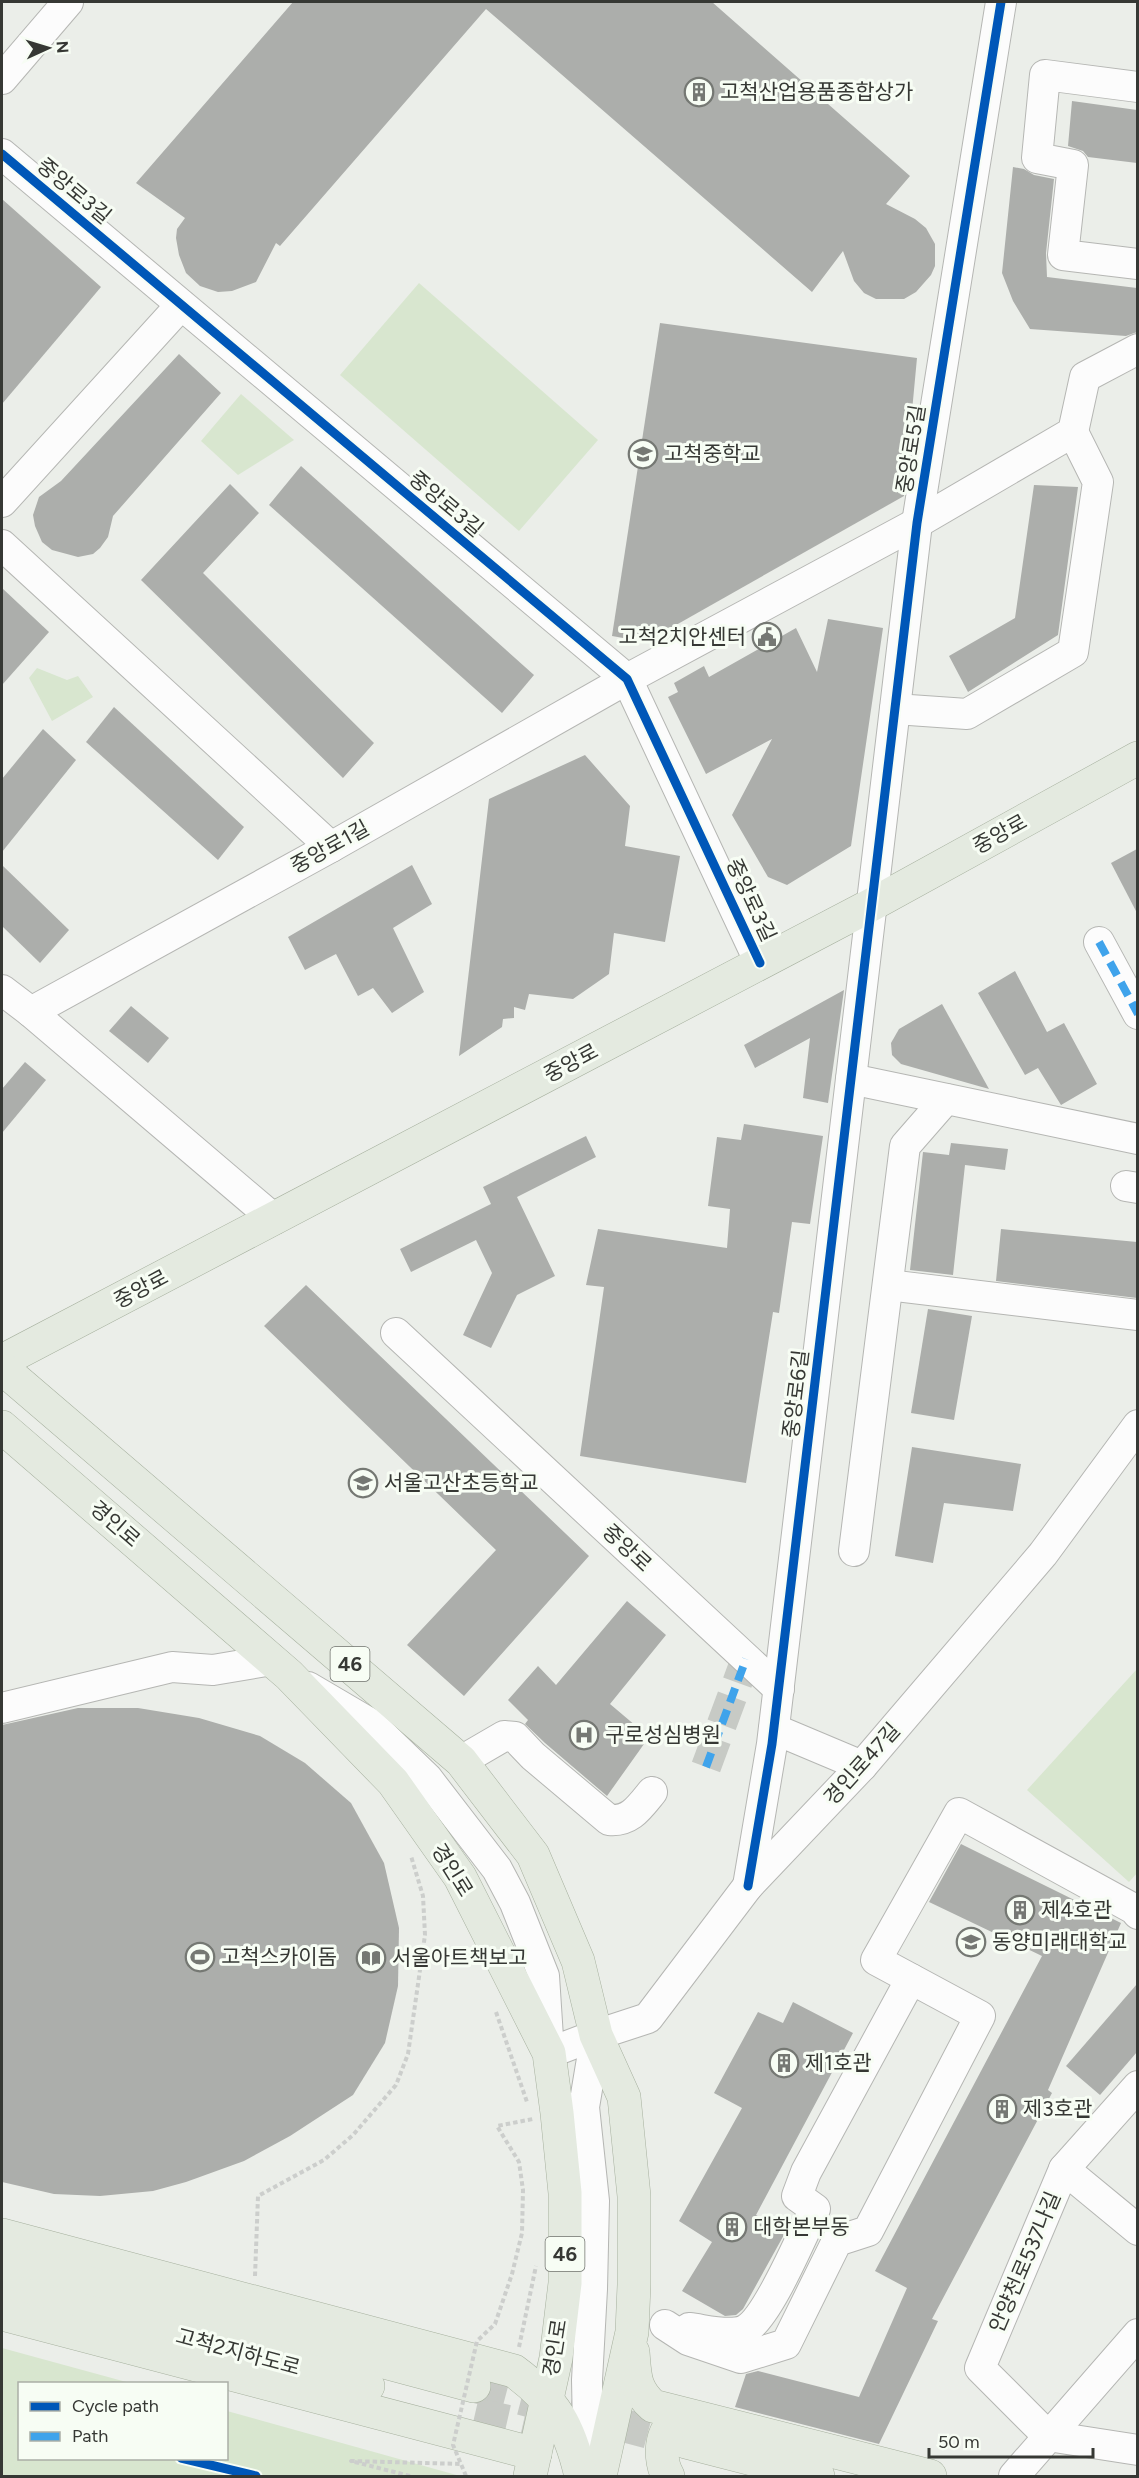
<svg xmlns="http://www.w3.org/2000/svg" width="1139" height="2478" font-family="Figtree,'Noto Sans KR',sans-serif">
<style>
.green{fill:#d8e6cf}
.building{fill:#acaeab}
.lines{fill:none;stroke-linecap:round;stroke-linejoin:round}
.minor-tunnel{stroke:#c7cac5;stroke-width:30;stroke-dasharray:30 15;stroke-linecap:butt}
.major-tunnel{stroke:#c7cac5;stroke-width:33;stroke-dasharray:33 16;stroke-linecap:butt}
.minor-casing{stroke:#b5b6b3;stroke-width:32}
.major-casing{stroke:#a6b09e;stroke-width:34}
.path{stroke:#cccecc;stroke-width:4;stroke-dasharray:4.5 3;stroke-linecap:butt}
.minor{stroke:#fcfcfc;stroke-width:30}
.major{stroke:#e4eae0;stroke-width:33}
.path-bridge{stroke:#cccecc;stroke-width:4;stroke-dasharray:4.5 3;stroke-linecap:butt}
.quiet{stroke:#3fa3eb;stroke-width:8;stroke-dasharray:15 8;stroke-linecap:butt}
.cycleway-casing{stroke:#f7fdf4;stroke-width:13}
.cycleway{stroke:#0057b8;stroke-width:9}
.labels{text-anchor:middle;stroke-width:6;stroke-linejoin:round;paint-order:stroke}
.shield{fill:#f7fdf4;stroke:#70736e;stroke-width:1.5}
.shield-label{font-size:20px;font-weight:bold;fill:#363834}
.poi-label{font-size:21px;fill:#363834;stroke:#f7fdf4;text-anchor:start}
.street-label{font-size:21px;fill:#363834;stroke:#f7fdf4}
</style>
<rect width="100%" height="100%" fill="#ebeee9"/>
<g class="green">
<path d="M419 283 598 440 519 531 340 375Z"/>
<path d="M241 394 294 440 238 475 201 441Z"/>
<path d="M37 668 67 680 78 676 93 697 52 721 29 678Z"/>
<path d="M1137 1669 1138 1872 1129 1882 1027 1790Z"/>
<path d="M2 2348 130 2383 20 2384V2458H226L227 2411 460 2476H2Z"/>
</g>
<g class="building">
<path d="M293 2H712L910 176 886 204 915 219 926 228 935 244V266L931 275 916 292 904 299H876L864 293 854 281 843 251 812 292 486 9 280 246 276 243 256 282 232 291 218 292 200 286 186 273 179 255 176 238 177 229 185 218 136 183Z"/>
<path d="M1072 101 1137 110V163L1088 157 1083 151 1068 146Z"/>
<path d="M1013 167 1024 169 1034 175 1054 179 1046 253 1047 277 1137 288V332L1126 336 1030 329 1013 301 1002 273Z"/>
<path d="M2 199 101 287 2 404Z"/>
<path d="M660 323 917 358 904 496 646 642 612 636Z"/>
<path d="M179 354 221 393 113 516 108 537 100 548 93 554 78 557 52 550 42 542 35 526 33 515 39 497 61 481Z"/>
<path d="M301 466 534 675 502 713 269 505Z"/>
<path d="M230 484 259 513 203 573 374 743 343 778 141 580Z"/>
<path d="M1034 485 1078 487 1058 635 968 692 949 656 1015 618Z"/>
<path d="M2 588 49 632 2 685Z"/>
<path d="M828 619 883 628 851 846 787 885 768 877 732 815 772 739 706 774 668 697 678 692 674 683 704 666 709 677 796 628 817 672Z"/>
<path d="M114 707 244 827 218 860 86 742Z"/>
<path d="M43 729 76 760 2 852V779Z"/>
<path d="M585 755 630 806 625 846 680 856 665 942 614 933 609 974 573 999 529 994 525 1010 514 1007V1018L503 1019 502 1027 459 1056 489 799Z"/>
<path d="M1137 849V913L1111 863Z"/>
<path d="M2 865 69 930 40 963 2 926Z"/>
<path d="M412 865 432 904 393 928 424 992 392 1013 373 988 358 996 336 954 305 970 288 937Z"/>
<path d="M1015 971 1047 1032 1064 1023 1097 1084 1061 1105 1038 1068 1025 1075 978 993Z"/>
<path d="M844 990 828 1103 803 1098 810 1038 755 1068 744 1045Z"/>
<path d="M942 1004 989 1089 901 1064 892 1055 891 1043 899 1029Z"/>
<path d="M131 1006 169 1038 148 1063 109 1031Z"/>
<path d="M25 1062 46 1080 2 1133V1089Z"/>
<path d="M744 1124 823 1136 810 1224 792 1222 779 1313 773 1312 746 1483 580 1456 604 1287 586 1285 598 1229 727 1248 730 1209 708 1206 717 1137 741 1140Z"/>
<path d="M586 1136 596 1157 517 1197 555 1276 517 1295 491 1348 463 1335 492 1273 476 1240 411 1272 400 1249 491 1204 483 1187Z"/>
<path d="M951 1143 1008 1149 1005 1170 965 1165 953 1275 910 1270 923 1152 949 1155Z"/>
<path d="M1001 1229 1137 1242V1298L996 1281Z"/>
<path d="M306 1285 589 1556 464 1696 407 1645 496 1550 264 1326Z"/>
<path d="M928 1309 972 1316 954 1420 911 1413Z"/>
<path d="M912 1447 1021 1464 1013 1511 944 1503 933 1563 895 1556Z"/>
<path d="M627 1601 666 1635 610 1704 649 1737 607 1796 545 1743 525 1724 528 1720 508 1700 538 1666 556 1685Z"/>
<path d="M78 1708H138L199 1718 260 1736 305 1763 351 1803 384 1863 399 1928 398 1986 385 2043 353 2095 290 2136 244 2161 186 2182 153 2191 100 2196 54 2194 2 2182V1725Z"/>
<path d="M961 1844 1121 1923 1048 2090 1052 2093 932 2319 938 2321 879 2444 735 2407 746 2374 758 2371 859 2397 907 2288 875 2271 1042 1956 929 1902Z"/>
<path d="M1137 1984V2052L1100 2095 1066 2066Z"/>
<path d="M793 2002 853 2033 756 2215 785 2233 743 2309 736 2315 725 2316 682 2291 712 2242 679 2221 742 2108 714 2093 758 2012 783 2023Z"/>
</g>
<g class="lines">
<path class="minor-tunnel" d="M706 1767 746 1659"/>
<g class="major-tunnel">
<path d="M474 2386 686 2442"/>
<path d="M475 2414 567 2435"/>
</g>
<g class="minor-casing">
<g id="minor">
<path d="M2 79 68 2"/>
<path d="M1138 87 1045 75 1037 158 1073 165 1063 255 1138 264"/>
<path d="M2 154 627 679 760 963"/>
<path d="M2 502 181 305"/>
<path d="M2 545 331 847"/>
<path d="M895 709 967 714 1073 652 1098 482 1073 432"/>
<path d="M1099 942 1138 1014"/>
<path d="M2 990 31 1012 274 1219"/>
<path d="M31 1012 331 847 627 679 917 523 1073 432 1085 377 1138 349"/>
<path d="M851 1079 1138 1139"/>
<path d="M1126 1186 1138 1188"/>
<path d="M888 1285 1138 1315"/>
<path d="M396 1333 779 1689"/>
<path d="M854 1551 905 1146 946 1099"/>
<path d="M308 1687 371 1724 427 1778 497 1869 515 1903 544 1976 549 2053 596 2035 648 2018 748 1886 862 1766 1043 1554 1138 1425"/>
<path d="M2 1708 172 1667 213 1670 272 1660"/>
<path d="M774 1729 862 1766"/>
<path d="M461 1761 504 1736 515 1737 533 1756 609 1820C630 1822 639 1808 652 1792"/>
<path d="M748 1886 772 1744 917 523 1001 2"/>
<path d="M1138 2086 1064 2169 980 2368 1048 2436 1138 2450"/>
<path d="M1064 2169 1138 2230"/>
<path d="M665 2325 688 2340 741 2358 786 2344 837 2241 868 2231 980 2016 876 1960 959 1813 1134 1909 1138 1914"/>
<path d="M689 2328C706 2330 730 2337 745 2330 768 2318 802 2235 815 2209L797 2196 806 2172 911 1979"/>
<path d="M589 2476 587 2380 592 2289 594 2201 584 2107 596 2035"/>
<path d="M1014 2476 1138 2334"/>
</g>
</g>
<g class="major-casing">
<g id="major">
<path d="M2 1361 871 905 1138 758"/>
<path d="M2 1368 461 1761 533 1855 578 1961 596 2035 624 2097 634 2196V2285L632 2332 600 2476"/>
<path d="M2 1427 289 1675 393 1782 460 1877 549 2053 557 2113 565 2193V2283L556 2358 530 2476"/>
<path d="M2 2235 514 2371C556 2402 569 2426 581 2476"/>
<path d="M2 2260 474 2386"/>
<path d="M2 2289 368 2386"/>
<path d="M2 2314 535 2454"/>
<path d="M633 2352C635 2376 634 2389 653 2406L930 2476"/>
<path d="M686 2442 818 2476"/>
<path d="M668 2476C659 2461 659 2428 679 2420 683 2418 690 2418 694 2417"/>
</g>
</g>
<g class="path">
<path d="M496 2012 527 2102"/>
<path d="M255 2276 258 2196 324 2160 353 2135 396 2085 408 2054 425 1935 423 1896 411 1856"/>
<path d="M519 2347 536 2266"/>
<path d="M410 2476 351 2461 462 2464"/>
</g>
<use href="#minor" class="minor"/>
<use href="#major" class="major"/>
<path class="path-bridge" d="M466 2476 453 2445 477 2341 495 2324 512 2274 522 2233 523 2190 519 2162 497 2126 533 2119"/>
<g class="quiet">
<path d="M1099 942 1138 1014"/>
<path d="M706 1767 746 1659"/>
</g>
<g class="cycleway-casing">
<g id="cycleway">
<path d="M2 154 627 679 760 963"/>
<path d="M748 1886 772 1744 917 523 1001 2"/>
<path d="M181 2458 256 2476"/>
</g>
</g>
<use href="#cycleway" class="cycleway"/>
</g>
<defs>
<g id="building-ring" transform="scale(1.5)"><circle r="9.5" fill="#f7fdf4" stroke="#757873" stroke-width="1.5"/><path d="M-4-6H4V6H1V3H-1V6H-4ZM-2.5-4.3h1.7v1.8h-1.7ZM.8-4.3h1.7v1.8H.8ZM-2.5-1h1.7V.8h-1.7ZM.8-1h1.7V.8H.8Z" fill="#757873"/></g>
<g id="school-ring" transform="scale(1.5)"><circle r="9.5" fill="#f7fdf4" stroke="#757873" stroke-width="1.5"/><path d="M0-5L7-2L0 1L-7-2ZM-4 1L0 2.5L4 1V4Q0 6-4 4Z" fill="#757873"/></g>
<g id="civic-ring" transform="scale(1.5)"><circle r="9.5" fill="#f7fdf4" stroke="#757873" stroke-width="1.5"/><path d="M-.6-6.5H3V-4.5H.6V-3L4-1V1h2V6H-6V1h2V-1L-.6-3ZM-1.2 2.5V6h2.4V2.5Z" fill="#757873"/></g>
<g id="hospital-ring" transform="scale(1.5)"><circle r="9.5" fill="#f7fdf4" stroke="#757873" stroke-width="1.5"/><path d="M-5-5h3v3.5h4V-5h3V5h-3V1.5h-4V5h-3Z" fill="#757873"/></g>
<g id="university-ring" transform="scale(1.5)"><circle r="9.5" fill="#f7fdf4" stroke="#757873" stroke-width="1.5"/><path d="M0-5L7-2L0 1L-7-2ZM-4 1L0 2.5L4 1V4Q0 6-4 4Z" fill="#757873"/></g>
<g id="stadium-ring" transform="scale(1.5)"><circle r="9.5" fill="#f7fdf4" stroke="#757873" stroke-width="1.5"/><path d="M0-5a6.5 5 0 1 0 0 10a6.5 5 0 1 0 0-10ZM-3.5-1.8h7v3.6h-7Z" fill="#757873"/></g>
<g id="library-ring" transform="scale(1.5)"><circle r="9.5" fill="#f7fdf4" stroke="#757873" stroke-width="1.5"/><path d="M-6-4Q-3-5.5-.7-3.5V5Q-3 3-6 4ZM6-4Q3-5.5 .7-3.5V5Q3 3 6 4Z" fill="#757873"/></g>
</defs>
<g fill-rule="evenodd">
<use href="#building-ring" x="699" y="92"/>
<use href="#school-ring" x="643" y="454"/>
<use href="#civic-ring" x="767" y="637"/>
<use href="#school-ring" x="363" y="1483"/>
<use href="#hospital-ring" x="584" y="1735"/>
<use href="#building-ring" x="1020" y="1910"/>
<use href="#university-ring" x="971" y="1942"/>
<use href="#stadium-ring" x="200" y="1957"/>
<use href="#library-ring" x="371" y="1958"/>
<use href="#building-ring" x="784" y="2063"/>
<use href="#building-ring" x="1002" y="2109"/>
<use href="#building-ring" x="732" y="2227"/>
</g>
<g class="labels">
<g class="shield">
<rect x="330.5" y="1647" width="39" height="34" rx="4.5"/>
<rect x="545.5" y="2237" width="39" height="34" rx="4.5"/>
</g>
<g class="shield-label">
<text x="350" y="1671">46</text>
<text x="565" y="2261">46</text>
</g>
<g class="poi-label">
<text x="720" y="99">고척산업용품종합상가</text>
<text x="664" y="461">고척중학교</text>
<text x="746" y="644" text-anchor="end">고척2치안센터</text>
<text x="384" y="1490">서울고산초등학교</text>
<text x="605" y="1742">구로성심병원</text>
<text x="1041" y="1917">제4호관</text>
<text x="992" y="1949">동양미래대학교</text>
<text x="221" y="1964">고척스카이돔</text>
<text x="392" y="1965">서울아트책보고</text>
<text x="805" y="2070">제1호관</text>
<text x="1023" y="2116">제3호관</text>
<text x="753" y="2234">대학본부동</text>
</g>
<g class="street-label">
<text transform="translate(74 191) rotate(40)" y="7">중앙로3길</text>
<text transform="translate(911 449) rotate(-81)" y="7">중앙로5길</text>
<text transform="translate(446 504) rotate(40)" y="7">중앙로3길</text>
<text transform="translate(1000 834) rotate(-29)" y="7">중앙로</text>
<text transform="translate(330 847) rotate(-29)" y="7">중앙로1길</text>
<text transform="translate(751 900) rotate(65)" y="7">중앙로3길</text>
<text transform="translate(571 1063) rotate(-28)" y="7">중앙로</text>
<text transform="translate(141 1289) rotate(-28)" y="7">중앙로</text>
<text transform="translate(796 1394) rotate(-83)" y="7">중앙로6길</text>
<text transform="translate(115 1524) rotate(41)" y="7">경인로</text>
<text transform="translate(627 1548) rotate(43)" y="7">중앙로</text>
<text transform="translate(862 1764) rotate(-48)" y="7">경인로47길</text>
<text transform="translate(452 1870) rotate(58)" y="7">경인로</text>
<text transform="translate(1025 2262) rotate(-67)" y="7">안양천로537나길</text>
<text transform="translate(555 2348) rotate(-81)" y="7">경인로</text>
<text transform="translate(238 2352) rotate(15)" y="7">고척2지하도로</text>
</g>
</g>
<rect width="1139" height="2478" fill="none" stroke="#363834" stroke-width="6"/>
<rect x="18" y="2382" width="210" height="78" fill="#f7fdf4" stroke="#aaaea7" stroke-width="1.5"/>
<rect x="30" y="2402" width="30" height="9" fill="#0057b8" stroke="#aaaea7" stroke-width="1.5"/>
<text x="72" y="2412" font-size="18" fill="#363834">Cycle path</text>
<rect x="30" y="2432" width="30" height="9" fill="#3fa3eb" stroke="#aaaea7" stroke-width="1.5"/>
<text x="72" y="2442" font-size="18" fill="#363834">Path</text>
<g transform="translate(48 48) rotate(86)" stroke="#f7fdf4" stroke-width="4.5" paint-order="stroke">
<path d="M0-4.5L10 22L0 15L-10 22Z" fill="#363834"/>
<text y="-9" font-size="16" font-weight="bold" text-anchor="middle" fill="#363834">N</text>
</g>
<path d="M929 2448v9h164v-9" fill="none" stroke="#363834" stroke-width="3"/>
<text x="938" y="2448" font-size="18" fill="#363834" stroke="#f7fdf4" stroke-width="4.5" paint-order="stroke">50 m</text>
</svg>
